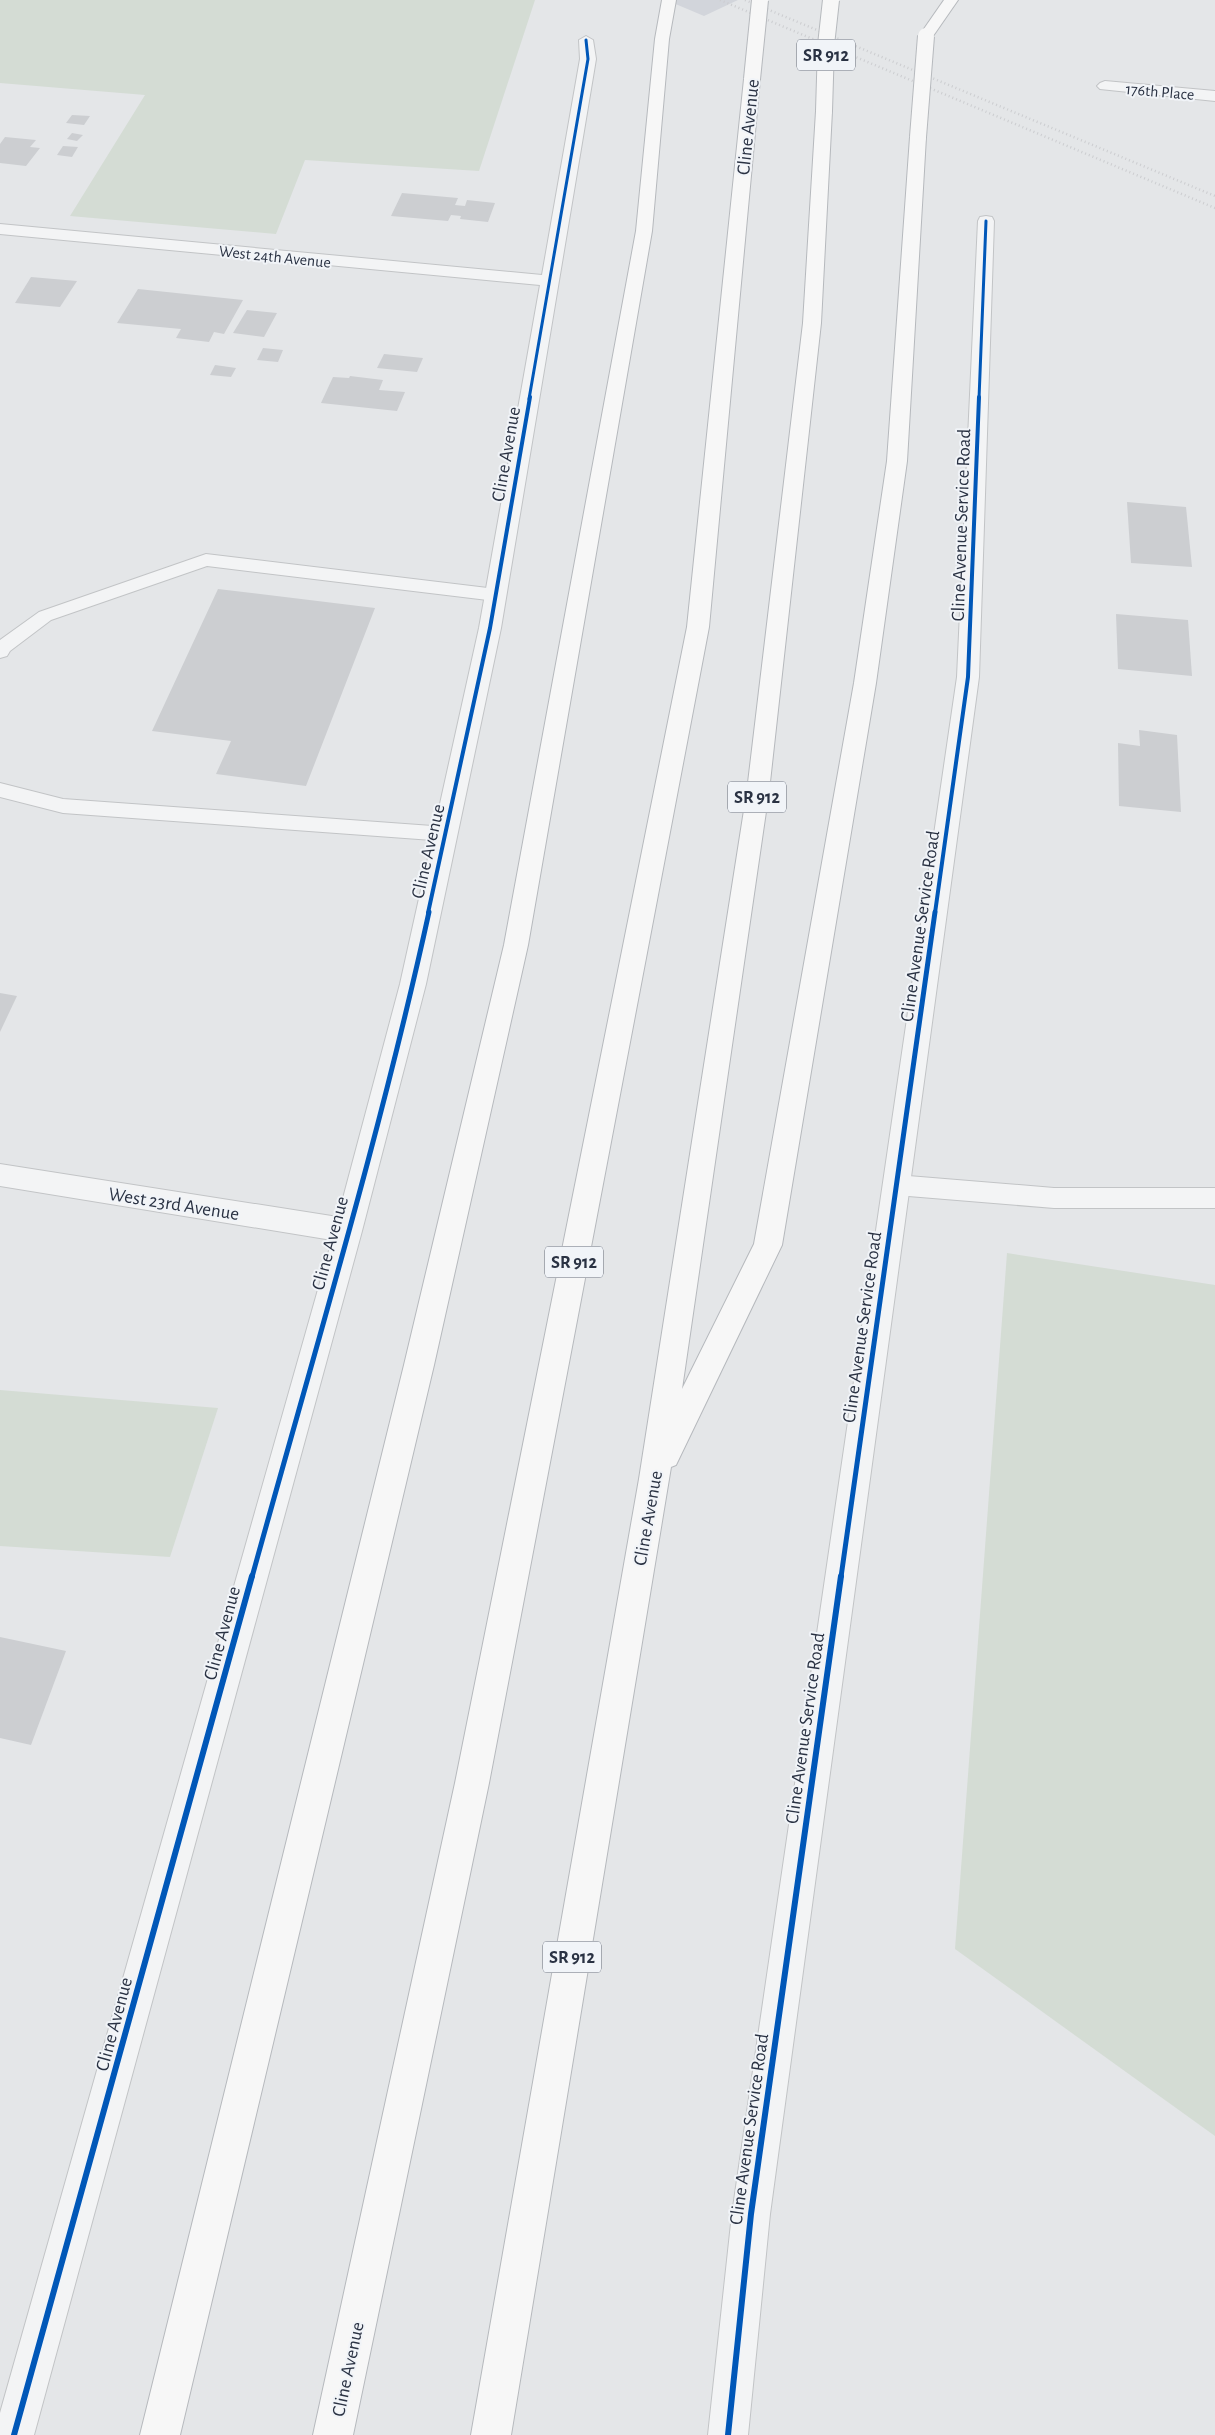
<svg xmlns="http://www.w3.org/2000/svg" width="1215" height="2435" font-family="'Alegreya Sans',sans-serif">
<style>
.built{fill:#d2d5db}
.green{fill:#d4dcd4}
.building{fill:#ccced1}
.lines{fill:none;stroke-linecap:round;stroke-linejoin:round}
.service-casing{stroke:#c2c4c6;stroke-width:2}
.minor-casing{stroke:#c2c4c6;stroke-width:2}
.motorway-casing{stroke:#b6b9bd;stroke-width:2}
.service{fill:#f3f4f5;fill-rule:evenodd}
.minor{fill:#f3f4f5;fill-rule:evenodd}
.motorway{fill:#f7f7f7;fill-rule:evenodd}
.rail{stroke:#cccdd0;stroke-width:2.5;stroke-dasharray:1 3;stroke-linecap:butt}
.motorway-bridge-casing{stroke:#b6b9bd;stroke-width:18;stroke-linecap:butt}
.motorway-bridge{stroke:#f7f7f7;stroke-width:16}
.cycleway-far3-casing{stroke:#f1f4f8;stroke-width:5}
.cycleway-far2-casing{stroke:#f1f4f8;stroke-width:6}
.cycleway-far1-casing{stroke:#f1f4f8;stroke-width:8}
.cycleway-casing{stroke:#f1f4f8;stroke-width:9}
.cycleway-far3{stroke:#0057b8;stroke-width:3}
.cycleway-far2{stroke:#0057b8;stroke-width:4}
.cycleway-far1{stroke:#0057b8;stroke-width:5}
.cycleway{stroke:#0057b8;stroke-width:6}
.labels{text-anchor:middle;stroke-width:4;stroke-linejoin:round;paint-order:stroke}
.far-street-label{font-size:16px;fill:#2a3243;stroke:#f1f4f8}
.shield{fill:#f1f4f8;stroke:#666c79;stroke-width:1}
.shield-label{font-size:18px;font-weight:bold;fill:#2a3243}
.street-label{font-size:19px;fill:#2a3243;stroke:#f1f4f8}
</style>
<rect width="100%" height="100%" fill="#e4e6e8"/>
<path class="built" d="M666 0H738L704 16Z"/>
<g class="green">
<path d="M0 0H535L479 171 305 160 276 234 70 216 145 95 0 83Z"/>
<path d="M1007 1253 1215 1285V2136L955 1949Z"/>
<path d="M0 1390 218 1408 170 1557 0 1546Z"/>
</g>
<g class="building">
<path d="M72 115 90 116 84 125 66 123Z"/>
<path d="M72 133 83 135 77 141 67 139Z"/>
<path d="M5 137 36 140 30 147 40 148 26 166 0 163V144Z"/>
<path d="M63 146 78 147 72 157 57 155Z"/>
<path d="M402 193 458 198 455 205 465 206 467 200 495 203 488 222 460 219 461 216 451 215 448 221 391 216Z"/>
<path d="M31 277 77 281 60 307 15 303Z"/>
<path d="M138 289 243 300 224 334 214 332 209 342 176 338 181 329 117 323Z"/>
<path d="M247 310 277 313 264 337 233 333Z"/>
<path d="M263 348 283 350 278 362 257 360Z"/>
<path d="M384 354 423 358 417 372 377 368Z"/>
<path d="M215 365 236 368 231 377 210 375Z"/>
<path d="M350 376 383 380 379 390 405 392 397 411 321 403 333 377 349 378Z"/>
<path d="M1127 502 1186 507 1192 567 1131 563Z"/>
<path d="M218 589 375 608 306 786 216 774 231 741 152 731Z"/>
<path d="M1116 614 1188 620 1192 676 1118 669Z"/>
<path d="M1139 730 1177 735 1181 812 1119 806 1118 743 1140 746Z"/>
<path d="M0 993 17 996 0 1032Z"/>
<path d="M0 1637 66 1651 31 1745 0 1738Z"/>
</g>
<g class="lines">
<g class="service-casing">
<g id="service">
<path d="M206 554 496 589 502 591 505 595 502 599 496 601 207 566 51 620 10 651 7 656 0 658V640L39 612Z"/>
<path d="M0 783 63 799 446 827 453 829 456 834 453 839 446 841 63 813 0 797Z"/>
<path d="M896 1175 1054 1188H1215V1208H1054L896 1195 888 1192 884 1185 888 1178Z"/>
</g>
</g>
<g class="minor-casing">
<g id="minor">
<path d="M586 36 593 40 596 59 501 628 426 984 362 1231 34 2435H0V2413L332 1240 0 1186V1164L338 1217 400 984 479 628 540 285 0 234V224L542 275 580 59 579 40Z"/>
<path d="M1105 81 1215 91V101L1100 89 1097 86 1100 83Z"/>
<path d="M986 216 992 217 994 221 979 677 770 2214 748 2435H708L732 2214 957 677 978 221 980 217Z"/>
</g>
</g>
<g class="motorway-casing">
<g id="motorway">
<path d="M662 0H676L669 39 652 231 528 945 434 1365 180 2435H140L404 1365 504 945 636 231 655 39Z"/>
<path d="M944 0H958L931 39H921L919 36Z"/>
<path d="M752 74 760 79 709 627 489 1783 353 2435H313L455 1783 687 627 744 79Z"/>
<path d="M824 106 832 111 821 323 769 791 682 1389 754 1244 854 683 887 461 910 137 918 132 926 137 907 461 876 683 782 1245 676 1465 671 1467 511 2435H471L639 1479 747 791 803 323 816 111Z"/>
</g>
</g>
<use href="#service" class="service"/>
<use href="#minor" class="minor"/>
<use href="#motorway" class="motorway"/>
<g class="rail">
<path d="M720 0 1215 208"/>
<path d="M745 0 1215 196"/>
</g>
<g class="motorway-bridge-casing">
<g id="motorway-bridge">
<path d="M752 79 760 0"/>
<path d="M824 111 826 45 831 0"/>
<path d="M918 137 926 36"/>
</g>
</g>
<use href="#motorway-bridge" class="motorway-bridge"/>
<g class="cycleway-far3-casing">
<g id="cycleway-far3">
<path d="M529 399 588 59 586 40"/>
<path d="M979 399 986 221"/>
</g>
</g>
<g class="cycleway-far2-casing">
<g id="cycleway-far2">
<path d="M428 913 490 628 530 397"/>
<path d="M935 913 968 677 979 397"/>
</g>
</g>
<g class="cycleway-far1-casing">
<g id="cycleway-far1">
<path d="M252 1577C313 1356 380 1136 429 912"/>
<path d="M841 1577 935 912"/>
</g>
</g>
<g class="cycleway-casing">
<g id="cycleway">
<path d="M14 2435 252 1576"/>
<path d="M728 2435 751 2214 841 1576"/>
</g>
</g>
<use href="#cycleway-far3" class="cycleway-far3"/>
<use href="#cycleway-far2" class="cycleway-far2"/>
<use href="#cycleway-far1" class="cycleway-far1"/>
<use href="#cycleway" class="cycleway"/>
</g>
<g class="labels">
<g class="far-street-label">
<text transform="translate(1160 91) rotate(5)" y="6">176th Place</text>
<text transform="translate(275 256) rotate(6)" y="6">West 24th Avenue</text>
</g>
<g class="shield">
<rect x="797" y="39.5" width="58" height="31" rx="4"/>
<rect x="728" y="781.5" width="58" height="31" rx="4"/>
<rect x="545" y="1246.5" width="58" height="31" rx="4"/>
<rect x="543" y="1941.5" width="58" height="31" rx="4"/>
</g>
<g class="shield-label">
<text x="826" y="61">SR 912</text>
<text x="757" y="803">SR 912</text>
<text x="574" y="1268">SR 912</text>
<text x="572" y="1963">SR 912</text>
</g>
<g class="street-label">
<text transform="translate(747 127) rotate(-84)" y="7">Cline Avenue</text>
<text transform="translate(505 454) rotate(-80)" y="7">Cline Avenue</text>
<text transform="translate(960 525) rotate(-88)" y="7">Cline Avenue Service Road</text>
<text transform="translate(427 851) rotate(-77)" y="7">Cline Avenue</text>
<text transform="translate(919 926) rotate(-82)" y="7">Cline Avenue Service Road</text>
<text transform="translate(174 1203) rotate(9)" y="7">West 23rd Avenue</text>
<text transform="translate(329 1243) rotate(-75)" y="7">Cline Avenue</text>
<text transform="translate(861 1327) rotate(-82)" y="7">Cline Avenue Service Road</text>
<text transform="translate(647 1518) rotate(-80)" y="7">Cline Avenue</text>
<text transform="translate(221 1633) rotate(-75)" y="7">Cline Avenue</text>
<text transform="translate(804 1728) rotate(-82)" y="7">Cline Avenue Service Road</text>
<text transform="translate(113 2024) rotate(-75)" y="7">Cline Avenue</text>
<text transform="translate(748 2129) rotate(-82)" y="7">Cline Avenue Service Road</text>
<text transform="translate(347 2369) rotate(-78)" y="7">Cline Avenue</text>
</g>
</g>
</svg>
